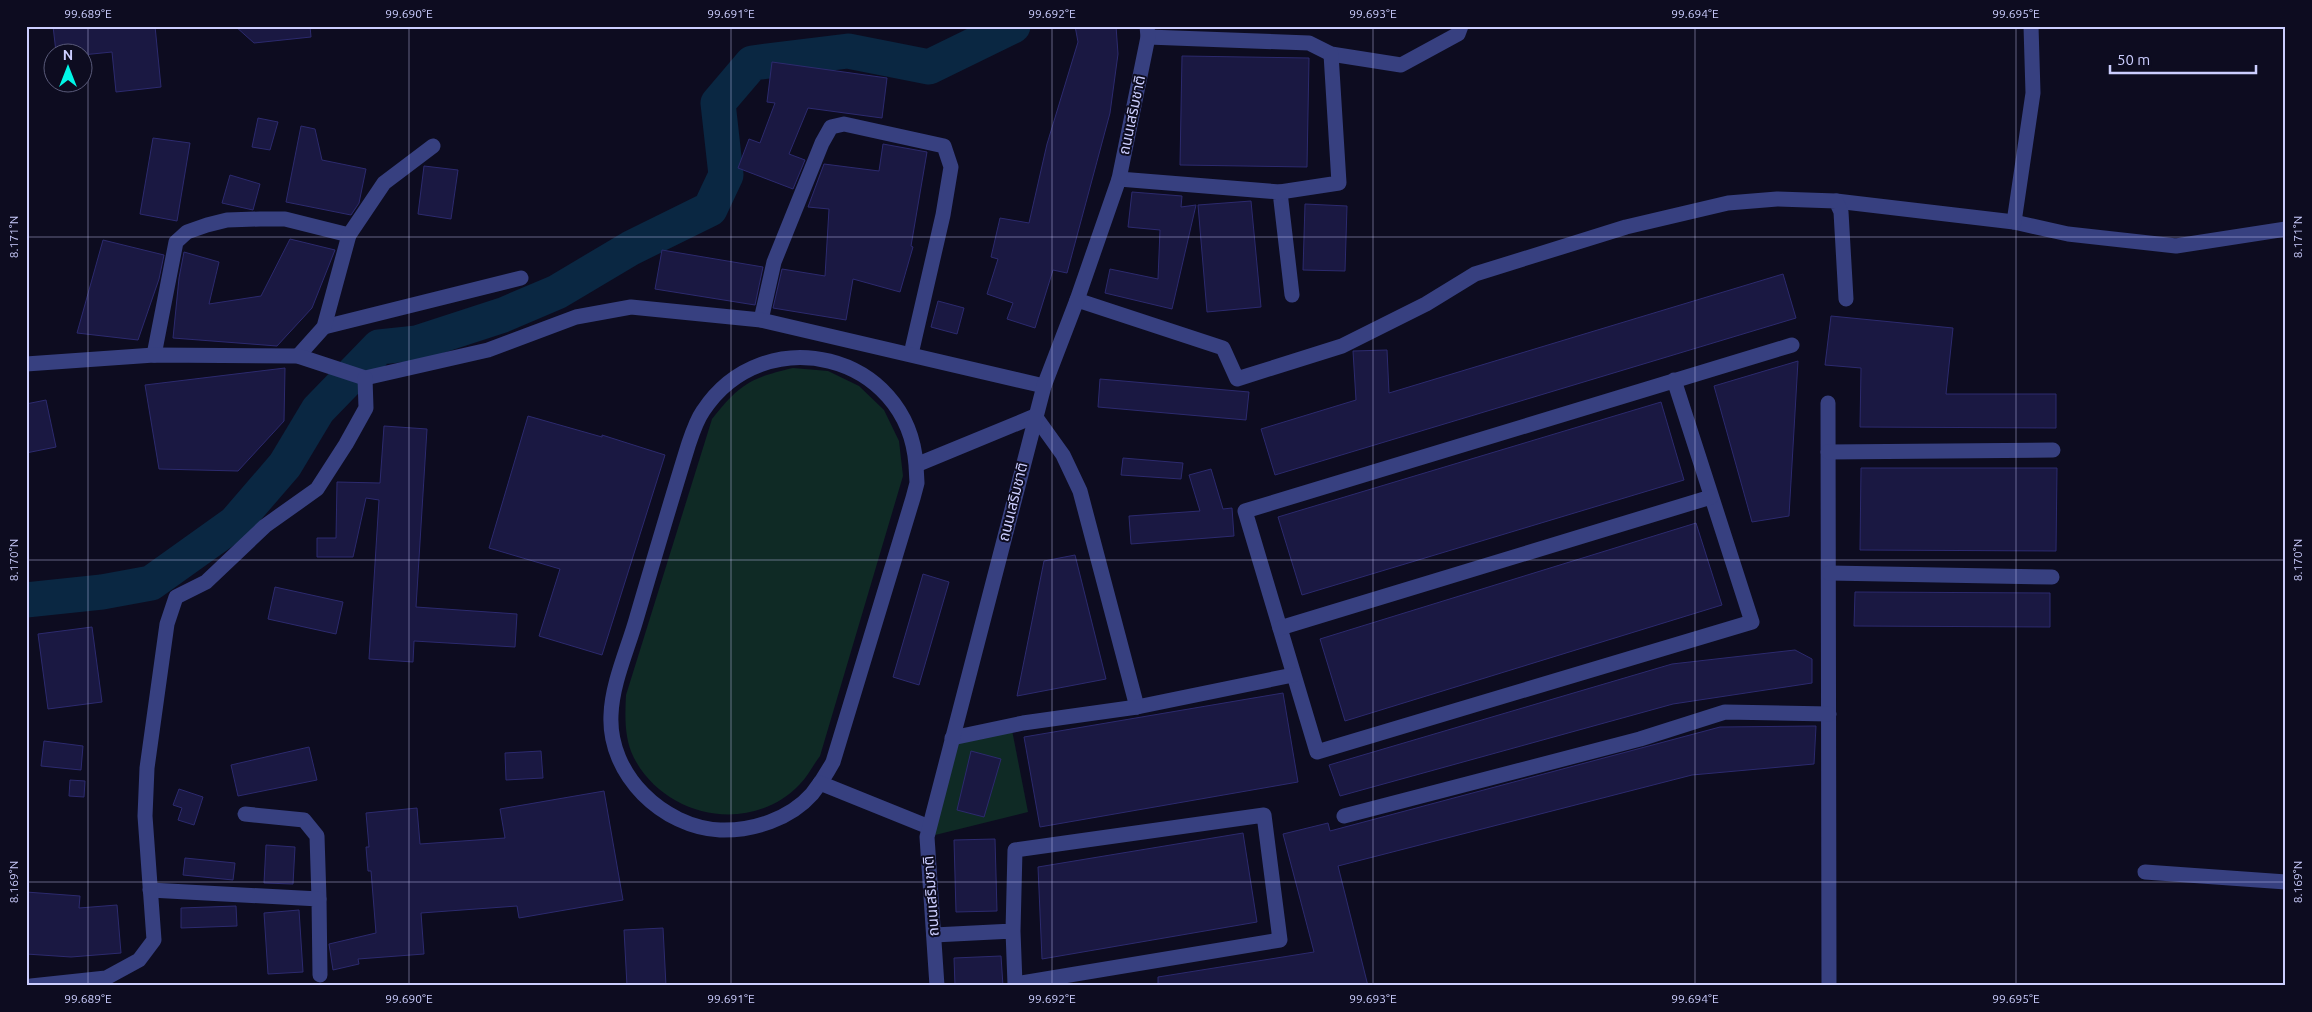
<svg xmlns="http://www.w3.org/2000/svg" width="2312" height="1012" font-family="Ubuntu,'Noto Sans Thai',sans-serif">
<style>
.green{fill:#0f2a25}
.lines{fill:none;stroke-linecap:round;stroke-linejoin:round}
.river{stroke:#0a2742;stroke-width:35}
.building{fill:#1a1842;stroke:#2c2a6e}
.minor{stroke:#374080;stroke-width:15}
.ticks{fill:none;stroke:#ccceff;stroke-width:1;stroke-opacity:0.45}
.labels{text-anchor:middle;stroke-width:4;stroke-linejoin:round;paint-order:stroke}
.street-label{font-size:15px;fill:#ccceff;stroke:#0d0c20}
.neatline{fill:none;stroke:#ccceff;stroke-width:2}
.ticks-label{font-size:12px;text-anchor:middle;fill:#ccceff}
</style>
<rect width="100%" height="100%" fill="#0d0c20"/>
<g class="green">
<path d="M793 368 828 371 859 386 884 410 899 441 903 476 820 756C813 765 808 776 800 784 752 835 666 819 634 758 624 738 625 716 626 695L712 419C740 384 750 378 793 368Z"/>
<path d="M1011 725 1028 812 927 837 952 738Z"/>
</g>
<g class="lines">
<path class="river" d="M26 600 102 592 151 583 235 523 285 465 318 410 379 347 417 343 503 315 557 292 631 248 710 209 726 175 718 103 752 63 848 51 929 67 1013 26"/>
</g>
<g class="building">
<path d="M53 26H155L161 87 116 92 112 52 82 55V52H56Z"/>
<path d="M235 26H310L311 37 254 43Z"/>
<path d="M1075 26H1116L1118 54 1110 113 1067 273 1053 270 1035 328 1007 319 1013 303 987 294 998 259 991 257 1000 218 1029 223 1047 144 1078 42Z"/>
<path d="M1182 56 1309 58 1307 167 1180 165Z"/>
<path d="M772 62 887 78 882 118 808 108 789 154 805 160 793 189 738 168 749 139 760 143 775 103 767 102Z"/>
<path d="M258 118 278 122 270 150 252 147Z"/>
<path d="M301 126 315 129 322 160 366 169 359 203 351 215 286 202Z"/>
<path d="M153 138 190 143 177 221 140 214Z"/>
<path d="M883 144 927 152 911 246 913 247 900 292 853 279 846 320 773 308 782 269 825 276 829 209 808 207 824 164 879 171Z"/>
<path d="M424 166 458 170 451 219 418 214Z"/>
<path d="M230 175 260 184 253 210 222 203Z"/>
<path d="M1132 192 1182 196 1181 207 1196 205 1172 309 1105 293 1110 269 1158 279 1160 230 1128 227Z"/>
<path d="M1251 201 1261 307 1207 312 1198 205Z"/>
<path d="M1305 204 1347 206 1345 271 1303 270Z"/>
<path d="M290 239 335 250 312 308 277 346 173 338 179 278 184 252 219 262 209 304 261 296Z"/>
<path d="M103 240 164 255 159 279 138 340 77 333Z"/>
<path d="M662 250 763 267 755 305 655 289Z"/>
<path d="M1783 274 1796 318 1275 475 1261 429 1356 400 1353 351 1387 350 1389 393Z"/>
<path d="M938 301 964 308 957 334 931 327Z"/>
<path d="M1831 316 1953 328 1946 394H2056V428L1860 427 1861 368 1825 365Z"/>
<path d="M1798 361 1789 516 1752 522 1714 386Z"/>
<path d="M285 368 284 421 238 471 159 469 145 385Z"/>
<path d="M1100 379 1249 392 1246 420 1098 407Z"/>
<path d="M46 400 56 447 26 453V404Z"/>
<path d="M1661 402 1684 480 1302 595 1278 517Z"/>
<path d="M528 416 602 437V435L665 455 602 655 539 636 560 569 489 548Z"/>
<path d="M384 426 427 429 416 607 517 614 515 647 414 641 413 662 369 659 379 500 366 498 353 557H317V538H336L337 482 380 483Z"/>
<path d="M1123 458 1183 463 1181 479 1121 475Z"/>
<path d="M1861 468H2057L2056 551 1860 550Z"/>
<path d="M1211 469 1223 509 1232 508 1234 536 1131 544 1129 516 1200 511 1189 475Z"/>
<path d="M1696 523 1722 605 1345 721 1320 639Z"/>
<path d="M1075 555 1106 679 1017 696 1044 561Z"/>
<path d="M923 574 949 582 919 685 893 677Z"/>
<path d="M275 587 343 602 336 634 268 619Z"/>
<path d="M1855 592 2050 593V627L1854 626Z"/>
<path d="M92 627 102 702 48 709 38 634Z"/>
<path d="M1795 650 1812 659V683L1673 704 1340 796 1329 765 1672 664Z"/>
<path d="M1283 693 1298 782 1040 827 1024 737Z"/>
<path d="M1816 726 1814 764 1692 775 1338 866 1368 986H1158V977L1314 952 1283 834 1328 823 1330 831 1720 727Z"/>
<path d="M44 741 83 746 81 770 41 766Z"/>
<path d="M309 747 317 780 238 796 231 765Z"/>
<path d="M541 751 543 778 506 780 505 753Z"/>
<path d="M971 751 1001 759 984 817 957 810Z"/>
<path d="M70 780 85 781 84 797 69 796Z"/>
<path d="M179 789 203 797 194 825 178 820 182 808 173 805Z"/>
<path d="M604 791 623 900 519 918 517 906 421 913 424 954 358 959 359 964 333 970 329 944 376 933 371 871H368L366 847H369L366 813 417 808 420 844 505 838 500 809Z"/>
<path d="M1243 833 1257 922 1042 959 1038 867Z"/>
<path d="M995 839 997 911 956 912 954 840Z"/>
<path d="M266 845 295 847 293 884 264 883Z"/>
<path d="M185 858 235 863 233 880 183 875Z"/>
<path d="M26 892 80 896 79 908 117 905 121 953 71 957 26 954Z"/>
<path d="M236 906 237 926 181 928V908Z"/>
<path d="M299 910 303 972 268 974 264 913Z"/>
<path d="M663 928 666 986H627L624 930Z"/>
<path d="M1001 956 1003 986H955L954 958Z"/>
</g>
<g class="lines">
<g class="minor">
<path d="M1148 37 1309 43 1331 54 1401 65 1458 34 1461 26"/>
<path d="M1119 179 1280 192 1292 295"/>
<path d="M1280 192 1339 183 1331 54"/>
<path d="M1836 201 2014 222 2068 234 2176 246 2286 229"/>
<path d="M2014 222 2033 93 2031 26"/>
<path d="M1077 300 1223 348 1237 379 1342 346 1426 304 1475 274 1626 227 1728 203 1777 199 1836 201 1841 212 1846 299"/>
<path d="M761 320 774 262 822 143 831 127 844 124 944 146 951 167 943 215 911 354"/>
<path d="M324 327 521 278"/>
<path d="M154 355 176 242 187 232 207 225 227 220 260 219H285L349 235"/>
<path d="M298 356 324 327 349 235 384 183 433 146"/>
<path d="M26 364 154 355 298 356 365 378 488 350 576 317 631 307 761 320 1044 386"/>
<path d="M1674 380 1752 622 1317 752 1245 511 1792 345"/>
<path d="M1828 403 1829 986"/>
<path d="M1828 452 2053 450"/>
<path d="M916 465 917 483 913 498 833 762C827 773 820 784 812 794 790 819 753 831 720 830 663 827 608 775 611 715 612 684 627 651 636 620 653 562 670 504 688 446 692 434 696 421 703 411 764 318 908 353 916 465L1035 416 1063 455 1080 491 1137 707"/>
<path d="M1829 573 2052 577"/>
<path d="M1280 628 1711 497"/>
<path d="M952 738 1023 723 1137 707 1293 675"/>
<path d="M820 783 929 827"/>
<path d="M245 814 304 820 317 836 319 899"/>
<path d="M1344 816 1640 739 1725 712 1829 714"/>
<path d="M2145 872 2286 882"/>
<path d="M150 890 319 899 320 975"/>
<path d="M934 935 1013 931 1015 850 1264 815 1280 940 1015 984 1013 931"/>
<path d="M31 986 106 978 139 960 154 940 145 816 147 768 167 624 176 597 206 582 265 526 317 489 346 444 366 408 365 378"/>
<path d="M937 986 927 837 1044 386 1077 300 1119 179 1148 37 1147 26"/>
</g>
</g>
<path class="ticks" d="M88 26V986M409 26V986M731 26V986M1052 26V986M1373 26V986M1695 26V986M2016 26V986M26 237H2286M26 560H2286M26 882H2286"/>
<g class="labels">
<g class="street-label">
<text transform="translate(1132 115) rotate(-78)" y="5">ถนนเสริมชาติ</text>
<text transform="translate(1013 502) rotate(-76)" y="5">ถนนเสริมชาติ</text>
<text transform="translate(931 896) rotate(-94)" y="5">ถนนเสริมชาติ</text>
</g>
</g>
<rect width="2312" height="1012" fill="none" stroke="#0d0c20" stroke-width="55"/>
<g transform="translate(68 68)"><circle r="24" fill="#0d0c20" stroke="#595a79"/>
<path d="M0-4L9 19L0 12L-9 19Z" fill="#00f7e7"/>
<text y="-8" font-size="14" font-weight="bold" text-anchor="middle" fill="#ccceff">N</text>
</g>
<path d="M2110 65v8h146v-8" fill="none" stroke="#ccceff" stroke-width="2.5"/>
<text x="2117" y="65" font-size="15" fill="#ccceff" stroke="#0d0c20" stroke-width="4" paint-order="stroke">50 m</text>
<rect x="28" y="28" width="2256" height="956" class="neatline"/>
<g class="ticks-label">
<text x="88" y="18">99.689°E</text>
<text x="409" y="18">99.690°E</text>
<text x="731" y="18">99.691°E</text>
<text x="1052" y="18">99.692°E</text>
<text x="1373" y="18">99.693°E</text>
<text x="1695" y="18">99.694°E</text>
<text x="2016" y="18">99.695°E</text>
<text transform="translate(14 237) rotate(-90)" y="4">8.171°N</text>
<text transform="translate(2298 237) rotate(-90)" y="4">8.171°N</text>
<text transform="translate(14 560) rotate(-90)" y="4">8.170°N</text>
<text transform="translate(2298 560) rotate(-90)" y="4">8.170°N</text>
<text transform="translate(14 882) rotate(-90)" y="4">8.169°N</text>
<text transform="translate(2298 882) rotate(-90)" y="4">8.169°N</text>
<text x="88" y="1003">99.689°E</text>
<text x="409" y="1003">99.690°E</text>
<text x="731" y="1003">99.691°E</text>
<text x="1052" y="1003">99.692°E</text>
<text x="1373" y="1003">99.693°E</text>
<text x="1695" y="1003">99.694°E</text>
<text x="2016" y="1003">99.695°E</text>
</g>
</svg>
